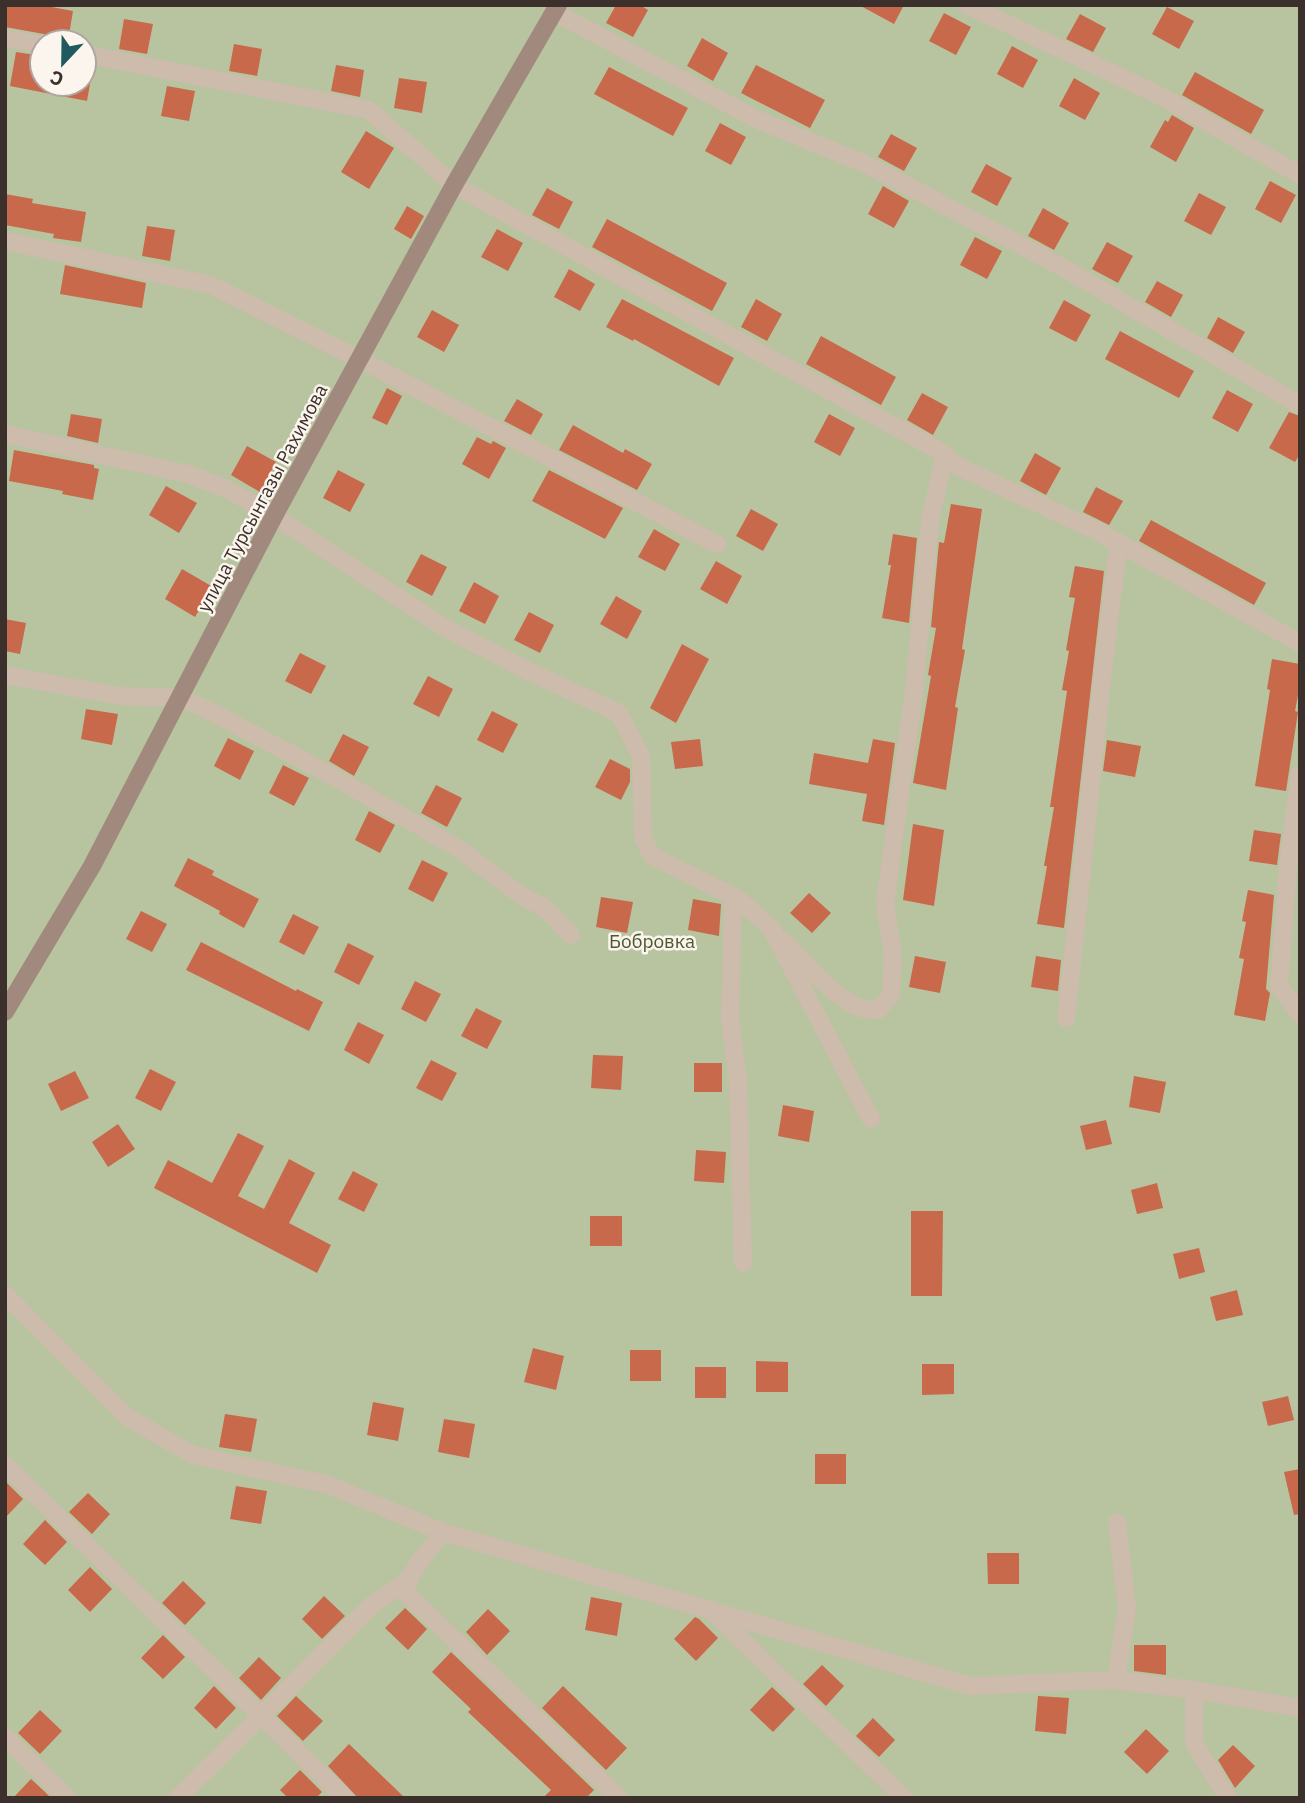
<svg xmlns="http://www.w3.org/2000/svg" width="1305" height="1803" font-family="'IBM Plex Sans',sans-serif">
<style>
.green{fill:#b8c4a0;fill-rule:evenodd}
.building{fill:#c8694b}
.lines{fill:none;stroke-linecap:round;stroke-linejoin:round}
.street{stroke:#cdbbac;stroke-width:18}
.secondary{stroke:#a18a7d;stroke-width:18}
.labels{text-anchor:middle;stroke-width:5;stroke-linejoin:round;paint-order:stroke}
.street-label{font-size:19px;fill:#3b302b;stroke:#fbf5ee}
.park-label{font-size:19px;fill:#4a5a2e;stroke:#fbf5ee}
</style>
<rect width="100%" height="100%" fill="#f4ebe1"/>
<path class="green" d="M5 5H1300V1798H5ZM42 42H84V84H42Z"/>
<g class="building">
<path d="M5 5H41L73 11 68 41 51 38 44 34 5 27Z"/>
<path d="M616 5H640L648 10 633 37 606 23Z"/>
<path d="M859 5H904L894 24Z"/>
<path d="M1167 7 1194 21 1179 49 1152 34Z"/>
<path d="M944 13 971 27 956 55 929 41Z"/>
<path d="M1080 14 1106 28 1093 52 1066 39Z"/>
<path d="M124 19 153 24 147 54 119 49Z"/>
<path d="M702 38 728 53 713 81 687 66Z"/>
<path d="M234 44 262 49 257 76 229 71Z"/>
<path d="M1012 46 1038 60 1023 88 997 74Z"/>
<path d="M16 52 42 56V84H90L87 101 10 86Z"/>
<path d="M336 65 364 70 360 97 331 91Z"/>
<path d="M756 65 825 100 810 128 741 93Z"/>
<path d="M609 67 688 108 673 136 594 94Z"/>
<path d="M1195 72 1264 110 1251 134 1182 95Z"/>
<path d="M399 78 427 82 422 113 394 108Z"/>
<path d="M1074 78 1100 93 1085 120 1059 106Z"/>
<path d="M167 86 195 91 189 121 161 116Z"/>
<path d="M1172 115 1194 128 1176 162 1150 147 1165 120 1168 122Z"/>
<path d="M720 123 746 137 731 165 705 151Z"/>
<path d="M366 131 394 148 369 189 341 172Z"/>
<path d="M891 134 917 148 904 171 878 157Z"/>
<path d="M986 164 1012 178 997 206 971 192Z"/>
<path d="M1270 181 1296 195 1281 223 1255 209Z"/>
<path d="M883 186 909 201 894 228 868 214Z"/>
<path d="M547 188 573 202 559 229 532 215Z"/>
<path d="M1199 193 1226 207 1211 235 1184 221Z"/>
<path d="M5 194 33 199 32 203 86 212 81 242 53 238 54 234 5 225Z"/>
<path d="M407 206 424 216 411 239 394 229Z"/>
<path d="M1043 208 1069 223 1054 250 1028 236Z"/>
<path d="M607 219 727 283 712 311 592 247Z"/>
<path d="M147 226 175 230 170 261 142 256Z"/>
<path d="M497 229 523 243 508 271 481 257Z"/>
<path d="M975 237 1002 251 987 279 960 265Z"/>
<path d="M1107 242 1133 256 1118 283 1092 269Z"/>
<path d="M65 265 146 283 142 308 60 294Z"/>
<path d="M569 269 595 284 580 311 554 297Z"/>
<path d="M1157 281 1183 295 1171 317 1145 302Z"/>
<path d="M622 299 734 358 719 386 634 339 633 341 606 327Z"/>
<path d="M756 299 782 314 767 341 741 327Z"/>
<path d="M1064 300 1091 315 1076 342 1049 328Z"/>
<path d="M432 310 459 325 444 352 417 337Z"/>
<path d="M1218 317 1245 332 1233 353 1207 338Z"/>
<path d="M1120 331 1194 371 1179 398 1105 359Z"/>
<path d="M821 336 896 377 881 405 806 364Z"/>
<path d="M387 388 402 396 387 425 372 418Z"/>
<path d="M1227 390 1253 404 1238 432 1212 418Z"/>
<path d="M922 393 948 407 933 435 907 420Z"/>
<path d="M517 399 543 414 531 435 504 421Z"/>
<path d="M1289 412 1300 416V454L1295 462 1269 448Z"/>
<path d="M71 414 102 419 98 443 67 436Z"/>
<path d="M829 414 855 428 840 456 814 442Z"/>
<path d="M573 425 623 453 625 449 652 464 637 490 559 450Z"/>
<path d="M477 437 491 444 493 441 506 448 489 479 462 464Z"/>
<path d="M247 446 276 462 260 492 231 475Z"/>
<path d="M14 450 94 465V468L99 469 93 500 62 494 63 491 9 481Z"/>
<path d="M1035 453 1061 468 1046 495 1020 481Z"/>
<path d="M338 470 365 484 350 512 323 498Z"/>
<path d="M549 470 623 508 605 539 532 501Z"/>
<path d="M166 486 197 503 179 533 149 515Z"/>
<path d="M1096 487 1123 501 1109 525 1083 512Z"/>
<path d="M951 504 982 509 962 649 965 650 955 707 958 708 946 790 913 783 931 676 928 675 936 628 931 627 939 542 944 543Z"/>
<path d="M751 509 778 524 763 551 736 536Z"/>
<path d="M1151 520 1266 583 1254 605 1139 541Z"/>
<path d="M654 529 680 544 665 571 638 557Z"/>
<path d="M893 534 917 538 909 623 882 618 891 565H888Z"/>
<path d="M421 554 447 567 432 596 406 582Z"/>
<path d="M716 561 742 576 727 604 700 589Z"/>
<path d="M1075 566 1104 571 1064 928 1037 924 1047 866H1044L1054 807H1050L1067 691 1062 690 1069 651 1066 650 1075 598 1069 597Z"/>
<path d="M182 569 213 587 195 617 165 599Z"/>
<path d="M474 582 499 596 485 624 459 611Z"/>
<path d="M616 596 642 611 627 639 600 624Z"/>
<path d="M529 612 554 625 540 653 514 640Z"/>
<path d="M5 619 26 623 20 654 5 651Z"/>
<path d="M682 644 709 659 676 723 650 708Z"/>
<path d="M300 653 326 666 311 694 285 681Z"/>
<path d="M1272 659 1300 664V685L1295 711 1298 712 1286 791 1255 786 1270 690 1267 689Z"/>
<path d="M428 676 453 689 439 717 413 704Z"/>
<path d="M86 709 118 714 112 745 81 739Z"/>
<path d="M492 711 518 724 503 753 477 740Z"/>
<path d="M343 734 369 747 354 776 329 761Z"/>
<path d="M228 738 254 751 240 780 214 766Z"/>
<path d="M700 739 703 766 675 769 671 742Z"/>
<path d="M873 739 895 743 884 825 862 821 867 794 809 784 814 753 868 763Z"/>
<path d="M1107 740 1141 746 1135 777 1103 771Z"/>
<path d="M610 759 630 769V782L621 800 595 787Z"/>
<path d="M283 765 309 778 294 806 269 793Z"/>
<path d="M436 785 462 798 447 827 421 813Z"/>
<path d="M369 811 395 825 380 853 355 840Z"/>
<path d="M913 824 944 830 934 906 903 900Z"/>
<path d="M1254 830 1281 834 1277 865 1249 861Z"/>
<path d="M188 858 214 871 212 875 259 899 244 928 219 914 220 911 174 886Z"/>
<path d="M422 860 448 873 433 902 408 889Z"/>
<path d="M1248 890 1274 895 1266 989 1270 993 1265 1021 1234 1015 1244 959 1239 958 1246 922 1242 921Z"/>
<path d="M809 893 831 913 812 933 790 913Z"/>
<path d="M601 897 633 902 627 933 596 927Z"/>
<path d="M693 899 721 904 719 936 688 930Z"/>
<path d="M141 911 167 924 152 952 126 939Z"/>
<path d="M293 914 319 927 304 955 279 942Z"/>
<path d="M201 942 296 991 297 989 323 1002 309 1031 186 970Z"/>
<path d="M348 943 374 956 359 985 334 972Z"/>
<path d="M915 956 946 962 940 993 909 987Z"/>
<path d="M1036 956 1061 960 1058 991 1031 987Z"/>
<path d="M415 981 441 994 426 1022 401 1009Z"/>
<path d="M476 1008 502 1021 487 1049 461 1036Z"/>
<path d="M358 1022 384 1035 369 1064 344 1050Z"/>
<path d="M593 1055 623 1056 621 1090 591 1088Z"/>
<path d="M431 1060 457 1073 442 1101 416 1088Z"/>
<rect x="694" y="1063" width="28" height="29"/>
<path d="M150 1069 176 1082 161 1111 135 1098Z"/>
<path d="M75 1071 89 1098 61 1111 48 1084Z"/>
<path d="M1134 1076 1166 1082 1160 1113 1129 1107Z"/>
<path d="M783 1105 814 1111 809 1142 778 1136Z"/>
<path d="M1106 1120 1112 1144 1086 1150 1080 1126Z"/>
<path d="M118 1124 135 1149 108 1167 92 1142Z"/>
<path d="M238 1133 264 1146 238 1196 264 1209 289 1159 315 1173 289 1223 331 1245 317 1273 154 1188 168 1160 212 1183Z"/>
<path d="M696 1150 726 1152 724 1183 694 1181Z"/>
<path d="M353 1171 378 1184 364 1212 338 1199Z"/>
<path d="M1157 1183 1163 1208 1137 1214 1131 1190Z"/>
<path d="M911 1211H943L942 1296H911Z"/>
<rect x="590" y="1216" width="32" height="30"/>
<path d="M1199 1248 1205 1272 1179 1279 1173 1254Z"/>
<path d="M1237 1290 1243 1315 1216 1321 1210 1297Z"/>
<path d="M533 1348 564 1356 556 1390 524 1382Z"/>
<rect x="630" y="1350" width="31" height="31"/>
<path d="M756 1361 788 1362V1392H756Z"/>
<path d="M922 1364H954V1394L922 1395Z"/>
<rect x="695" y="1367" width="31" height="31"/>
<path d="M1288 1396 1294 1420 1268 1426 1262 1402Z"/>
<path d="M373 1402 404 1408 398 1441 367 1435Z"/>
<path d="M225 1414 257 1419 251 1452 219 1447Z"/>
<path d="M444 1419 475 1424 469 1458 438 1452Z"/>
<rect x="815" y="1454" width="31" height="30"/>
<path d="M1300 1469V1514L1294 1515 1284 1472Z"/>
<path d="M5 1481 23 1499 5 1518Z"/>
<path d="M236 1486 267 1491 261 1524 230 1519Z"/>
<path d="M88 1493 110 1514 92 1534 69 1512Z"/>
<path d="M45 1520 67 1542 45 1565 23 1544Z"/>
<path d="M987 1553H1019V1584H988Z"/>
<path d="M90 1567 112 1589 90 1612 68 1590Z"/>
<path d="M183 1581 206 1603 185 1625 162 1603Z"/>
<path d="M324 1596 345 1616 322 1639 302 1619Z"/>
<path d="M591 1597 622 1603 617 1636 585 1630Z"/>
<path d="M405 1608 427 1629 408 1650 385 1628Z"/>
<path d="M488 1609 510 1631 487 1655 466 1632Z"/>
<path d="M695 1617 699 1619 718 1638 696 1661 674 1639Z"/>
<path d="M163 1635 185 1657 163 1679 141 1658Z"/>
<path d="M1134 1645H1166V1675L1134 1671Z"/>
<path d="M451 1652 594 1790 586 1798H543L551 1790 468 1712 471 1709 432 1672Z"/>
<path d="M259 1657 281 1678 261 1700 239 1678Z"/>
<path d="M822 1665 844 1686 826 1706 803 1684Z"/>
<path d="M214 1686 236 1708 216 1729 194 1708Z"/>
<path d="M563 1686 627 1748 606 1770 542 1708Z"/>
<path d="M772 1687 795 1709 773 1732 750 1710Z"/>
<path d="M296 1696 323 1721 303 1741 277 1716Z"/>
<path d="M1038 1696 1069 1698 1066 1734 1035 1731Z"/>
<path d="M40 1710 62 1731 40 1754 18 1733Z"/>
<path d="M873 1718 895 1740 879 1757 856 1736Z"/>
<path d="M1146 1729 1169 1751 1147 1774 1124 1752Z"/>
<path d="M349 1744 405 1798H358L328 1766Z"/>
<path d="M1233 1745 1255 1766 1235 1788 1218 1760Z"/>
<path d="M300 1770 322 1792 316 1798H288L280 1790Z"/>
<path d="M31 1779 45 1792 51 1798H13Z"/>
</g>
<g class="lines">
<g class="street">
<path d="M967 5 1161 96 1300 175"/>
<path d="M554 12 758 120 868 165 1062 267 1300 405"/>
<path d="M5 38 42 45"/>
<path d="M84 54 369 110 454 185 945 454 955 465 1095 530 1300 643"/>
<path d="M5 241 211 285 359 359 717 544"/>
<path d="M5 434 188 474 229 490 274 516 442 626 530 672 619 713 641 756 643 838 652 856 737 898 771 928 871 1119"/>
<path d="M5 675 120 696 180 698 204 708 329 774 459 849 525 898 544 907 571 935"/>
<path d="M1300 774 1288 866 1279 986 1300 1014"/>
<path d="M733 896 730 1020 738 1080 743 1263"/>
<path d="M784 941C802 959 837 1001 861 1008 866 1010 873 1009 878 1010L891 995 893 956 885 903 914 690 930 520 945 454"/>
<path d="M1066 1018C1084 860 1097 701 1119 543"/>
<path d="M5 1294 127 1417 193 1455 326 1484 443 1532 970 1686 1116 1680 1194 1690 1300 1708"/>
<path d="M5 1465 345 1798"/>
<path d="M443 1532 419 1562 403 1590 619 1798"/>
<path d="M712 1611 904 1798"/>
<path d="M1116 1680 1127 1608 1117 1522"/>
<path d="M1194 1690V1743L1228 1798"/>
<path d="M5 1737 67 1798"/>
<path d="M178 1798 373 1604 410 1579"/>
</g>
<path class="secondary" d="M5 1012 92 866 274 516 454 185 558 5"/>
</g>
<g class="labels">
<g class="street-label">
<text transform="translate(262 498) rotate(-62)" y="7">улица Турсынгазы Рахимова</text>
</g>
<g class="park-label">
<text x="652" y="948">Бобровка</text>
</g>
</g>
<rect width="1305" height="1803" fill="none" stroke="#3b302b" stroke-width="14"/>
<g transform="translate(63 63) rotate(202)"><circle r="33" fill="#fbf5ee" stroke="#aea6a0" stroke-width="2"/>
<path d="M0-5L12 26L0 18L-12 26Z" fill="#1f5a5e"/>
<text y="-10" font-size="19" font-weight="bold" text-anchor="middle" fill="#3b302b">С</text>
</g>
</svg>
